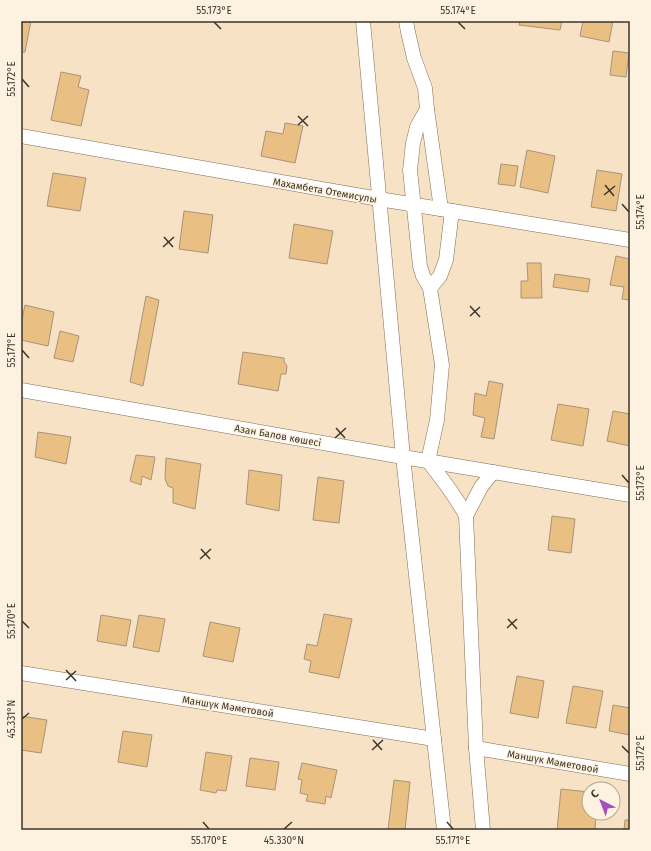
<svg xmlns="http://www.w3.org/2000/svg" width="651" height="851" font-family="'Fira Sans',sans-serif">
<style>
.building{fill:#eabf84;stroke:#a7947a}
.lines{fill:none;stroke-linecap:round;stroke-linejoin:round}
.minor-casing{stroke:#7f6d54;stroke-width:15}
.minor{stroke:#fff;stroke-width:14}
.ticks{fill:none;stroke:#3d352a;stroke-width:1.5}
.labels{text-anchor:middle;stroke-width:3;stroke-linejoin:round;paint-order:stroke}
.street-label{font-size:10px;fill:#3d352a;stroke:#fdf1e0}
.neatline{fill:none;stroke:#3d352a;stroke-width:1.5}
.ticks-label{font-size:10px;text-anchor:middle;fill:#3d352a}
</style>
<rect width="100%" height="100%" fill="#f7e2c6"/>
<g class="building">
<path d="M21 21H31L25 52H21Z"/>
<path d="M520 21H562L560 30 519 25Z"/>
<path d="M583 21H613L609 42 580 36Z"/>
<path d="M613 51 629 53 626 77 610 75Z"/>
<path d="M61 72 81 76 78 87 89 90 81 126 51 120Z"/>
<path d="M285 123 303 126 295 163 261 156 266 131 283 134Z"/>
<path d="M527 150 555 156 548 193 520 187Z"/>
<path d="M501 164 518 166 515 186 498 184Z"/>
<path d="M597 170 622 174 616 211 591 207Z"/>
<path d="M53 173 86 178 80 211 47 206Z"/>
<path d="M184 211 213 215 208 253 179 249Z"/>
<path d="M294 224 333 231 327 264 289 258Z"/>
<path d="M616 256 630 259V300L622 299 624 287 610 285Z"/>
<path d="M527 263H541L542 298H521V281H528Z"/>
<path d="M555 274 590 279 588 292 553 287Z"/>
<path d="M146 296 159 300 143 386 130 382Z"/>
<path d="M25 305 54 312 48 346 21 340V324Z"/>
<path d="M60 331 79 336 73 362 54 358Z"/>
<path d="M243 352 284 358V362L287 366 286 374H281L278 391 238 384Z"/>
<path d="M489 381 503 384 494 439 481 437 485 418 473 415 475 393 486 396Z"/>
<path d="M558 404 589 409 583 446 551 440Z"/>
<path d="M613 411 630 414V446L607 441Z"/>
<path d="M38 432 71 437 66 464 35 457Z"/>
<path d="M136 455 155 457 151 480 142 476 141 485 130 481Z"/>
<path d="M166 458 201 464 195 509 173 503V488L168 486 165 479Z"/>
<path d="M249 470 282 475 279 511 246 504Z"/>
<path d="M318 477 344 481 339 523 313 520Z"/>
<path d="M552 516 575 519 571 553 548 550Z"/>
<path d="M324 614 352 619 339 678 309 672 311 661 304 659 307 644 317 646Z"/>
<path d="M101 615 131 620 126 646 97 641Z"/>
<path d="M139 615 165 619 159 652 133 647Z"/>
<path d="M210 622 240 628 233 662 203 656Z"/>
<path d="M517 676 544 681 538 718 510 713Z"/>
<path d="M573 686 603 691 596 728 566 723Z"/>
<path d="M613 705 630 708V735L609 731Z"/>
<path d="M21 716 47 720 41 753 21 750Z"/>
<path d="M123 731 152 735 147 767 118 762Z"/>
<path d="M206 752 232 756 226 791 217 790 216 793 200 790Z"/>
<path d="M250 758 279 762 275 790 246 786Z"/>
<path d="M302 763 337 770 331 798 326 796 325 804 306 801 308 795 300 793 302 780 298 779Z"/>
<path d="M394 780 410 782 405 830H388Z"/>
<path d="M561 789 589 792V813H596L595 830H557Z"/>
<path d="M625 820H630V830H624Z"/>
</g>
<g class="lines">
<g class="minor-casing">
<g id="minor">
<path d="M363 21 403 457 444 830"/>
<path d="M406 21 408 32 414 58 425 88 427 109 417 127 413 143 410 170 420 266 423 276 430 288 442 365 437 420 428 461C442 479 456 496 466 516L476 748 483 830"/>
<path d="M427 109 441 209"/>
<path d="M21 136 379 199 630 240"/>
<path d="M430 288 440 276 446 260 452 211"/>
<path d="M21 390 403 457 630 495"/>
<path d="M466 516 481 487 493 472"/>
<path d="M21 673 434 739"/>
<path d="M476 748 630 774"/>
</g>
</g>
<use href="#minor" class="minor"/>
</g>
<path class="ticks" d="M214 22 221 29M458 22 465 29M22 79 29 87M298 116 308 126M298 125 308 116M605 185 614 196M604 195 615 186M622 204 629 212M164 237 173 247M163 247 174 237M470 306 480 317M470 316 480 307M22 350 29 358M336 428 345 438M335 438 346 428M622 475 629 483M201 549 210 559M200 559 211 549M508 619 517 629M22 621 29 628M507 628 517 619M66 670 76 681M66 680 76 671M22 719 29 713M373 740 382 750M622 746 629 753M372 750 383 740M203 822 209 829M447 822 453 829M284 829 292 822"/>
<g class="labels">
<g class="street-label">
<text transform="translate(325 190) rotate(10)" y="4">Махамбета Отемисулы</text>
<text transform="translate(278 435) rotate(10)" y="4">Азан Балов көшесі</text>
<text transform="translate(228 706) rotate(9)" y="4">Маншүк Мәметовой</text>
<text transform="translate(553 761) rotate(10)" y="4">Маншүк Мәметовой</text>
</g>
</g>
<rect width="651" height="851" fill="none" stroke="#fdf1e0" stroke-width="44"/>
<g transform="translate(601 801) rotate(318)"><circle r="19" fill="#fdf1e0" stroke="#b0a697"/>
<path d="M0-3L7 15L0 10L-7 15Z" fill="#a44fbd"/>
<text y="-6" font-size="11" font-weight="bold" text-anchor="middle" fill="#3d352a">С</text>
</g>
<rect x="22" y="22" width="607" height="807" class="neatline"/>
<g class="ticks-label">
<text x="214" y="14">55.173°E</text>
<text x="458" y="14">55.174°E</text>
<text transform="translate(11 79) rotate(-90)" y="4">55.172°E</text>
<text transform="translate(640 212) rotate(-90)" y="4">55.174°E</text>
<text transform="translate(11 350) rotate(-90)" y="4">55.171°E</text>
<text transform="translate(640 483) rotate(-90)" y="4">55.173°E</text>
<text transform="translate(11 621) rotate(-90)" y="4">55.170°E</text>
<text transform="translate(11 719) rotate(-90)" y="4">45.331°N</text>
<text transform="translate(640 753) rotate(-90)" y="4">55.172°E</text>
<text x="209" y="844">55.170°E</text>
<text x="284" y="844">45.330°N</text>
<text x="453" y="844">55.171°E</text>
</g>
</svg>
